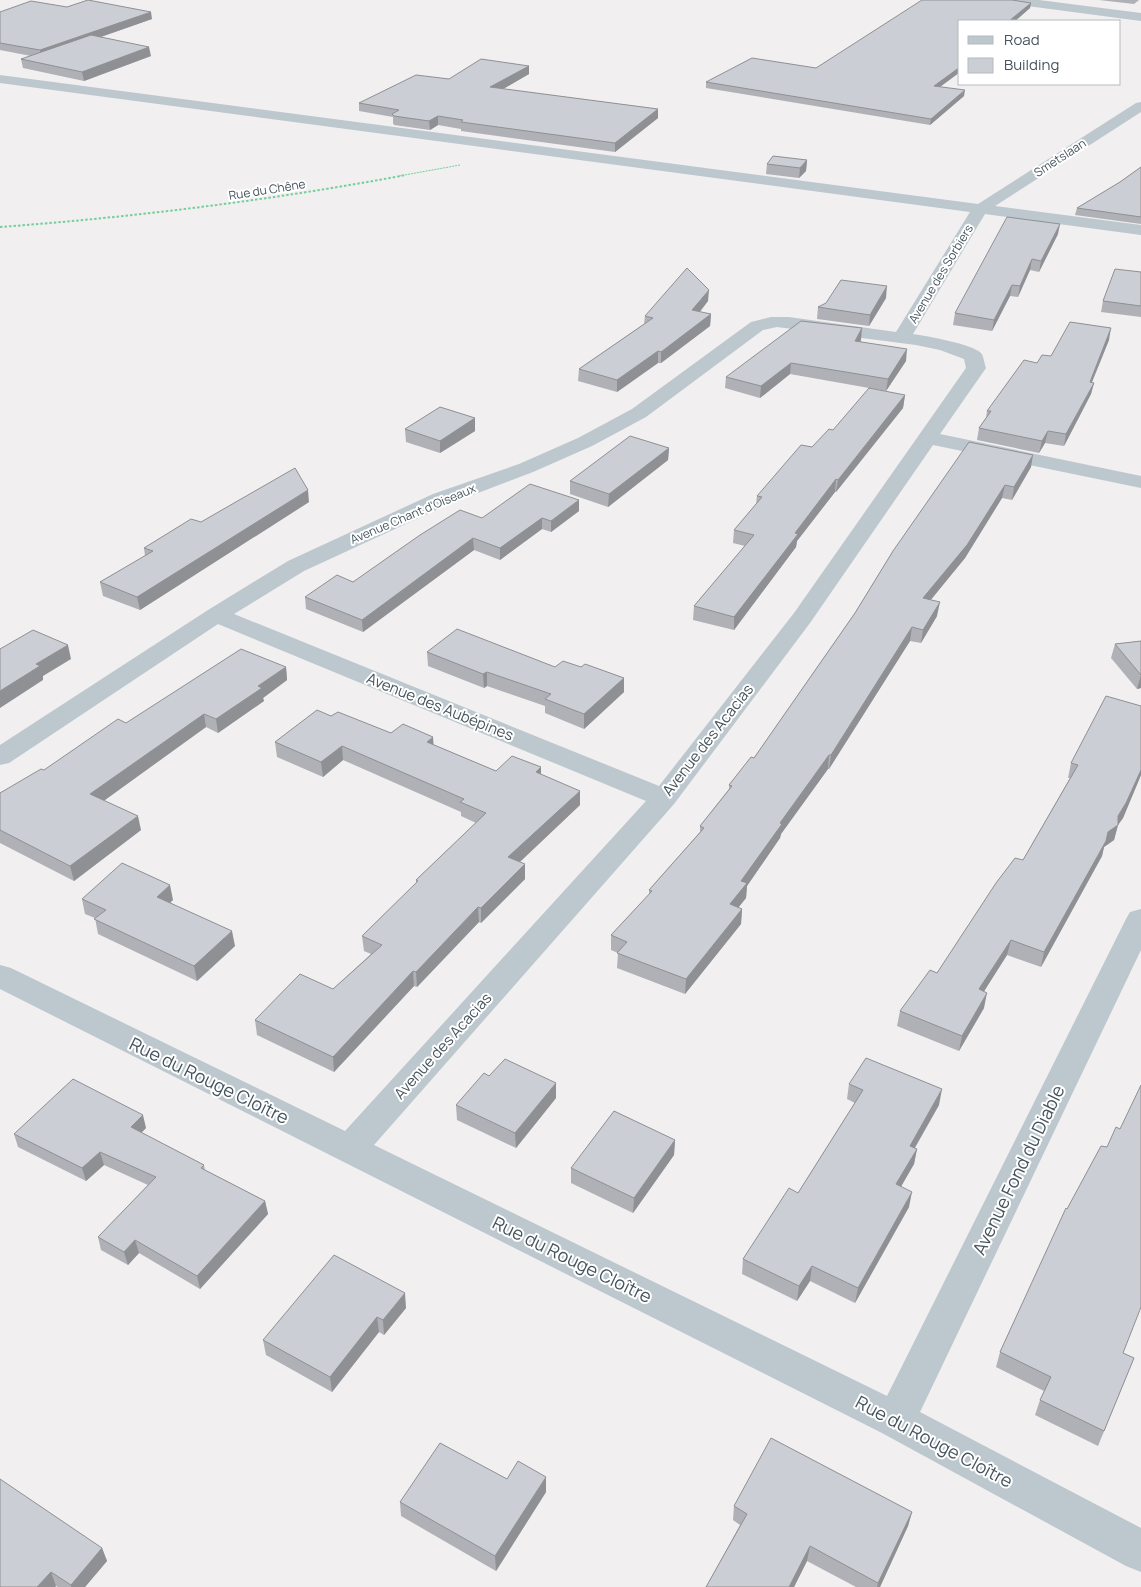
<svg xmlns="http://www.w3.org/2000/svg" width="1141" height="1587" font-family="Manrope,sans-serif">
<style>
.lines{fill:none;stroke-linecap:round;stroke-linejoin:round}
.path-far1{stroke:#73cf9b;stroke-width:1;stroke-dasharray:2 1;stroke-linecap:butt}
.path{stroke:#73cf9b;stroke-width:2;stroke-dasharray:2.5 2;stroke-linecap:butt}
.minor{fill:#bcc7ce;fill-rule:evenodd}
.wall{fill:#afb1b6}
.shaded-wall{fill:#8e9094}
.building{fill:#cbced4;stroke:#8e9094}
.labels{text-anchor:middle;stroke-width:4;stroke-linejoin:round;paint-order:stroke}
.far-street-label{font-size:12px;fill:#46545d;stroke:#fff}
.street-label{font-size:15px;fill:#46545d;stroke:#fff}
.near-street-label{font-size:18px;fill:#46545d;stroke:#fff}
</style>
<rect width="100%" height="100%" fill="#f1efef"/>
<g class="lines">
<path class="path-far1" d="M399 176 460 165"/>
<path class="path" d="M0 227C136 217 272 200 406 175"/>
<g class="minor">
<path d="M1006 0H1039L1141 13V21L1012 4Z"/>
<path d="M0 75 978 204 1136 103 1141 102V112L995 206 1141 225V235L985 214 913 334C927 336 972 344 981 353 984 357 984 363 986 368L940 434 1141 476V488L933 445 810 623 674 804 374 1145 887 1396 1126 919 1130 912 1141 909V950L920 1412 1141 1528V1572L1126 1566 882 1433 0 989V965L11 968 345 1131 646 801 218 624 9 763 0 765V745L208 610 288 561 433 494 519 464 578 438 632 409 751 322 771 317H789L896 332 970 212 0 83ZM777 327 916 345 940 350 964 359 966 368 794 613 659 786 234 614 304 571 449 504 533 472 592 446 646 417 763 330Z"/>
</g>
</g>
<g class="wall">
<path d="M1099 0H1139L1134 4Z"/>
<path d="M1013 1 1031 3 1030 8 1015 21H960V72L940 87 964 96 930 125 706 88V82L816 68Z"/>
<path d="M67 7 152 19 100 37 151 56 84 81 23 68 21 59 31 56 0 50V12Z"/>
<path d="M529 66V74L503 89 658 109V118L615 152 461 131V129L438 125 430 130 394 125 393 123V117L359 111V103L449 79Z"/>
<path d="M807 160 806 171 799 178 766 174 767 164Z"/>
<path d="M1141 167V224L1075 215 1077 208 1120 182Z"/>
<path d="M1058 234 1039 272 1030 270 1018 297 1010 296 992 331 953 325 955 313Z"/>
<path d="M1141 272V317L1101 312 1103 301Z"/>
<path d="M886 298 869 326 817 319 818 307 826 303Z"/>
<path d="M708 301 700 312 711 314 710 326 661 363H658L617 392 578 381 579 369 644 324 645 316Z"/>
<path d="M861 340 860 341 906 361 886 391 790 374 760 398 725 388 726 377Z"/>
<path d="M1109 340 1092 382 1094 383 1091 394 1064 446 1045 443 1039 453 977 440 979 428 986 418 987 411 1051 356Z"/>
<path d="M905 395 903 408 836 492H835L797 541 796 547 734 630 693 620 694 606 745 546 733 543 734 530 756 504 757 496 833 430Z"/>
<path d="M475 418V431L440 453 406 442 405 429Z"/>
<path d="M669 448 668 460 608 507 570 494V481Z"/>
<path d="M1031 467 1012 500 1002 498 965 558 930 600 937 616 921 643 910 641 829 769H828L781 834 780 838 747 886 746 898 738 908 742 909 741 924 685 994 617 968 618 953 611 950V935L649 895V890L700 832V826L729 789V785L754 758 855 613 893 551Z"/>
<path d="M579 500V511L551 532 542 529 500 560 474 550 363 632 306 609 305 597 353 582 482 518Z"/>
<path d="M309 502 140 610 103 596 100 582 145 556 144 548 201 522Z"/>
<path d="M1141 641V688L1137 689 1111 658 1115 644Z"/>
<path d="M427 652 555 667H581L624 678V692L584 729 545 713V706L487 686 484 688 428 666Z"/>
<path d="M286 667 287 680 263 698 264 701 218 733 206 727 104 800 141 830 74 881 0 843V793L44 770 126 723Z"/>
<path d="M1141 706V775L1123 818 1118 825 1114 840 1104 847 1102 856 1041 967 1007 955 984 991V1008L959 1051 897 1026 900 1011 937 973 1023 860 1070 778H1068L1071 763Z"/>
<path d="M331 716 434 745 496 771 541 775 580 805 520 862 525 864V879L481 923 479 922 417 987 414 986 334 1072 257 1035 255 1020 333 989 371 954 364 951 362 936 416 884V880L476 823 461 816V812L343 760 323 777 277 757 275 742Z"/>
<path d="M82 899 173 900 170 902 235 946 197 981 98 934 95 918 85 914Z"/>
<path d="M489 1076 556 1098 516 1148 457 1120 456 1105Z"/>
<path d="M849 1084 939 1105 915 1148 917 1149 914 1164 901 1186 909 1207 855 1303 810 1281 797 1301 742 1274 743 1259 798 1193 855 1103 847 1099Z"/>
<path d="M146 1128 141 1133 204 1165 205 1170 265 1201 268 1214 200 1289 139 1253 128 1265 101 1250 98 1237 148 1185 104 1165 86 1181 18 1147 14 1134Z"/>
<path d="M675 1140 674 1155 633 1213 571 1183V1168Z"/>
<path d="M1107 1147 1123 1353 1134 1358 1098 1446 1035 1415 1040 1400 1044 1391 996 1367 1000 1352 1067 1209Z"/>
<path d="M406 1308 384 1335 379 1332 332 1392 266 1355 263 1340Z"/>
<path d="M507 1479 546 1492 496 1571 401 1516 400 1502Z"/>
<path d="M734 1506 912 1512 908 1526 880 1587H856L807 1561 794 1587H706L740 1525 733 1520Z"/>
<path d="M102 1548 107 1561 85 1587H58L56 1586 55 1587H0Z"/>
</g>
<g class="shaded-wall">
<path d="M1031 3 1030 8 1015 21H1009Z"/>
<path d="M151 12 152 19 41 58 40 50Z"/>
<path d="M149 47 151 56 84 81 82 72Z"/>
<path d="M529 66V74L491 96 490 87Z"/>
<path d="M960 67V72L933 92 934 86Z"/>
<path d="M965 90 964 96 930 125 931 119Z"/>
<path d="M658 109V118L615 152V143Z"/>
<path d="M438 116V125L430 130 429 121Z"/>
<path d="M807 160 806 171 799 178 800 168Z"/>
<path d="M1060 224 1058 234 1039 272 1041 261Z"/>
<path d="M1032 259 1030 270 1018 297 1020 286Z"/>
<path d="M1012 285 1010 296 992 331 994 320Z"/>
<path d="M887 286 886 298 869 326 870 315Z"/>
<path d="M709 290 708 301 692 321V310Z"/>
<path d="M711 314 710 326 661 363V352Z"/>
<path d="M862 328 861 340 854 352 855 341Z"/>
<path d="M1111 328 1109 340 1087 394 1090 382Z"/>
<path d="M907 349 906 361 886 391 888 379Z"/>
<path d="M658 351V363L617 392V380Z"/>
<path d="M791 363 790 374 760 398 761 386Z"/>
<path d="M1094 383 1091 394 1064 446 1066 434Z"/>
<path d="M905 395 903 408 836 492 838 480Z"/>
<path d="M475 418V431L440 453V441Z"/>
<path d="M1048 431 1045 443 1039 453 1042 441Z"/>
<path d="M669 448 668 460 608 507 609 494Z"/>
<path d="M1033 455 1031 467 1012 500 1014 487Z"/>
<path d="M836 479 835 492 797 541 796 547 734 630V617L795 533Z"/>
<path d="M1005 485 1002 498 965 558 921 612 923 598Z"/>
<path d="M308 490 309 502 140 610 137 597Z"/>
<path d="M579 500V511L551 532V521Z"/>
<path d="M542 518V529L500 560V548Z"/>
<path d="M473 538 474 550 363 632 362 620Z"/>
<path d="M940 602 937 616 921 643 923 630Z"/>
<path d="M912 627 910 641 829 769 831 755Z"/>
<path d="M68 645 71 659 43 676V680L0 708V691L36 664Z"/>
<path d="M286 667 287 680 263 698 264 701 218 733 216 719 258 686Z"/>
<path d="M487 672V686L484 688 483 674Z"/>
<path d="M1141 675V688L1137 689Z"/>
<path d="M624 678V692L584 729V714Z"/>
<path d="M204 714 206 727 94 808 90 794Z"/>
<path d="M433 737 434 751 427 742Z"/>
<path d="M342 746 343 760 323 777 321 762Z"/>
<path d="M829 755 828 769 781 834 780 838 747 886 746 898 729 919 730 904 741 881 780 823Z"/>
<path d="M541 767V782L536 772Z"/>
<path d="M1141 770V775L1123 818 1118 825 1114 840 1104 847 1102 856 1041 967 1044 952 1108 832 1118 816Z"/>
<path d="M580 791V805L509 872 508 857Z"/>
<path d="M138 816 141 830 74 881 70 866Z"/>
<path d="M525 864V879L481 923V908Z"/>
<path d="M170 885 173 900 160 912 157 897Z"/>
<path d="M478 907 479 922 417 987 416 972Z"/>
<path d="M742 909 741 924 685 994 686 979Z"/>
<path d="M232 931 235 946 197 981 194 966Z"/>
<path d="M1011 940 1007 955 976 1004 979 989Z"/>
<path d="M413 971 414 986 334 1072 333 1057Z"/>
<path d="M987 993 984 1008 959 1051 962 1036Z"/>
<path d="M556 1083V1098L516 1148 515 1133Z"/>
<path d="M942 1089 939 1105 907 1161 910 1146Z"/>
<path d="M143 1115 146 1128 134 1140 131 1127Z"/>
<path d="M675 1140 674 1155 633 1213 634 1198Z"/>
<path d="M917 1149 914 1164 894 1199 896 1184Z"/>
<path d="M100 1152 104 1165 86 1181 82 1168Z"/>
<path d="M912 1192 909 1207 855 1303 858 1288Z"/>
<path d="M265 1201 268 1214 200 1289 197 1276Z"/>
<path d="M135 1240 139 1253 128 1265 124 1252Z"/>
<path d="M812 1266 810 1281 797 1301 799 1286Z"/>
<path d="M405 1293 406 1308 384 1335 383 1320Z"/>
<path d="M377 1317 379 1332 332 1392 330 1377Z"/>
<path d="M546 1477V1492L496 1571 495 1556Z"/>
<path d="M912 1512 908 1526 880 1587H877L878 1583Z"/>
<path d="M810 1546 807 1561 794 1587H789Z"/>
<path d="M102 1548 107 1561 85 1587H71V1585Z"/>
<path d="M51 1572 56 1586 55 1587H37Z"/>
</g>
<g class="building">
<path d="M88 0 151 12 40 50 0 43V12L31 1 67 7Z"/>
<path d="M922 0H1012L1031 3 1009 21H960V67L934 86 965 90 931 119 706 82 752 58 816 68Z"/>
<path d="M91 35 149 47 82 72 21 59Z"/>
<path d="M481 59 529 66 490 87 658 109 615 143 461 122 463 120 438 116 429 121 394 116 392 114 399 110 359 103 416 75 449 79Z"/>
<path d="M773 156 807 160 800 168 767 164Z"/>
<path d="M1141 167V217L1077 208 1120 182Z"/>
<path d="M1007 217 1060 224 1041 261 1032 259 1020 286 1012 285 994 320 955 313Z"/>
<path d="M687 268 709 290 692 310 711 314 661 352 658 351 617 380 579 369 653 318 645 316Z"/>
<path d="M1115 269 1141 272V306L1103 301Z"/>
<path d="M841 280 887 286 870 315 818 307 826 303Z"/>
<path d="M801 321 862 328 855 341 907 349 888 379 791 363 761 386 726 377Z"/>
<path d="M1070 322 1111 328 1090 382 1094 383 1066 434 1048 431 1042 441 979 428 991 411H987L1024 360 1037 363 1042 355 1051 356Z"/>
<path d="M869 388 905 395 838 480 836 479 795 533 798 534 734 617 694 606 754 535 734 530 762 497 757 496 801 445 812 447 829 429 833 430Z"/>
<path d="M440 407 475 418 440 441 405 429Z"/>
<path d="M630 436 669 448 609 494 570 481Z"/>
<path d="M969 442 1033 455 1014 487 1005 485 967 545 923 598 940 602 923 630 912 627 831 755H829L780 823 782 824 741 881 747 883 730 904 742 909 686 979 617 953 627 942 611 935 652 891 649 890 704 828 700 826 732 786 729 785 751 757 754 758 855 613 893 551Z"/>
<path d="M295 468 308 490 137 597 100 582 153 551 144 548 191 519 201 522Z"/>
<path d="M530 484 579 500 551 521 542 518 500 548 473 538 362 620 305 597 337 575 353 582 420 535 460 510 482 518Z"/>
<path d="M457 629 555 667 563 661 581 667 585 664 624 678 584 714 545 699 551 694 487 672 483 674 427 652Z"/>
<path d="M33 630 68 645 36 664 40 666 0 691V649Z"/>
<path d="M1141 641V675L1115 644Z"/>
<path d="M241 649 286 667 258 686 262 688 216 719 204 714 90 794 138 816 70 866 0 830V793L41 769 44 770 118 719 126 723Z"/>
<path d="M1106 696 1141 706V770L1126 803 1118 816V825L1108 832 1106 841 1044 952 1011 940 979 989 987 993 962 1036 900 1011 930 970 937 973 996 883 1015 858 1023 860 1078 765 1071 763Z"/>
<path d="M317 710 331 716 338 712 391 733 403 724 433 737 427 742 496 771 512 756 541 767 536 772 580 791 508 857 525 864 481 908 478 907 416 972 413 971 333 1057 255 1020 300 974 333 989 382 945 362 936 418 881 416 880 486 813 460 802 464 799 342 746 321 762 275 742Z"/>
<path d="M122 863 170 885 157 897 232 931 194 966 94 919 106 910 82 899Z"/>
<path d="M866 1058 942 1089 910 1146 917 1149 896 1184 912 1192 858 1288 812 1266 799 1286 743 1259 789 1188 798 1193 863 1090 849 1084Z"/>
<path d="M505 1059 556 1083 515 1133 456 1105 484 1073 489 1076Z"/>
<path d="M73 1079 143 1115 131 1127 204 1165 201 1168 265 1201 197 1276 135 1240 124 1252 98 1237 156 1177 100 1152 82 1168 14 1134Z"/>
<path d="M1141 1085V1307L1123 1353 1134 1358 1104 1431 1040 1400 1051 1377 1000 1352 1066 1208 1067 1209 1101 1146 1107 1147 1116 1127 1120 1129Z"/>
<path d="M614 1111 675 1140 634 1198 571 1168Z"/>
<path d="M334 1255 405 1293 383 1320 377 1317 330 1377 263 1340Z"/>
<path d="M771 1438 912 1512 878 1583 810 1546 789 1587H706L747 1514 734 1506Z"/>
<path d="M440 1443 507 1479 518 1461 546 1477 495 1556 400 1502Z"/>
<path d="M0 1479 102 1548 71 1585 51 1572 37 1587H0Z"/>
</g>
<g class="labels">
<g class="far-street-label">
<text transform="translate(1060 158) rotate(-33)" y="4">Smetslaan</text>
<text transform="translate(267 190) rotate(-9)" y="4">Rue du Chêne</text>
<text transform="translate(941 274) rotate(-59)" y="4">Avenue des Sorbiers</text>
<text transform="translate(413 514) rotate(-23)" y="4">Avenue Chant d'Oiseaux</text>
</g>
<g class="street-label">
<text transform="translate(440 707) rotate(22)" y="5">Avenue des Aubépines</text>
<text transform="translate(708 740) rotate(-52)" y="5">Avenue des Acacias</text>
<text transform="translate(443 1046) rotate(-48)" y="5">Avenue des Acacias</text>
</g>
<g class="near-street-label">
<text transform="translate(209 1081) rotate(26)" y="6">Rue du Rouge Cloître</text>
<text transform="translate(1019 1170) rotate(-64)" y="6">Avenue Fond du Diable</text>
<text transform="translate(572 1260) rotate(26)" y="6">Rue du Rouge Cloître</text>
<text transform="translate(934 1442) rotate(28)" y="6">Rue du Rouge Cloître</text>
</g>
</g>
<rect x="958" y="20" width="162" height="65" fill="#ffffff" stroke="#b5bbbe"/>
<rect x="968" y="36" width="25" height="8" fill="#bcc7ce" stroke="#b5bbbe"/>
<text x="1004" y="45" font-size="15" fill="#46545d">Road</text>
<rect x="968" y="58" width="25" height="15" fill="#cbced4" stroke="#b5bbbe"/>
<text x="1004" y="70" font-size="15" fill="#46545d">Building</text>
</svg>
